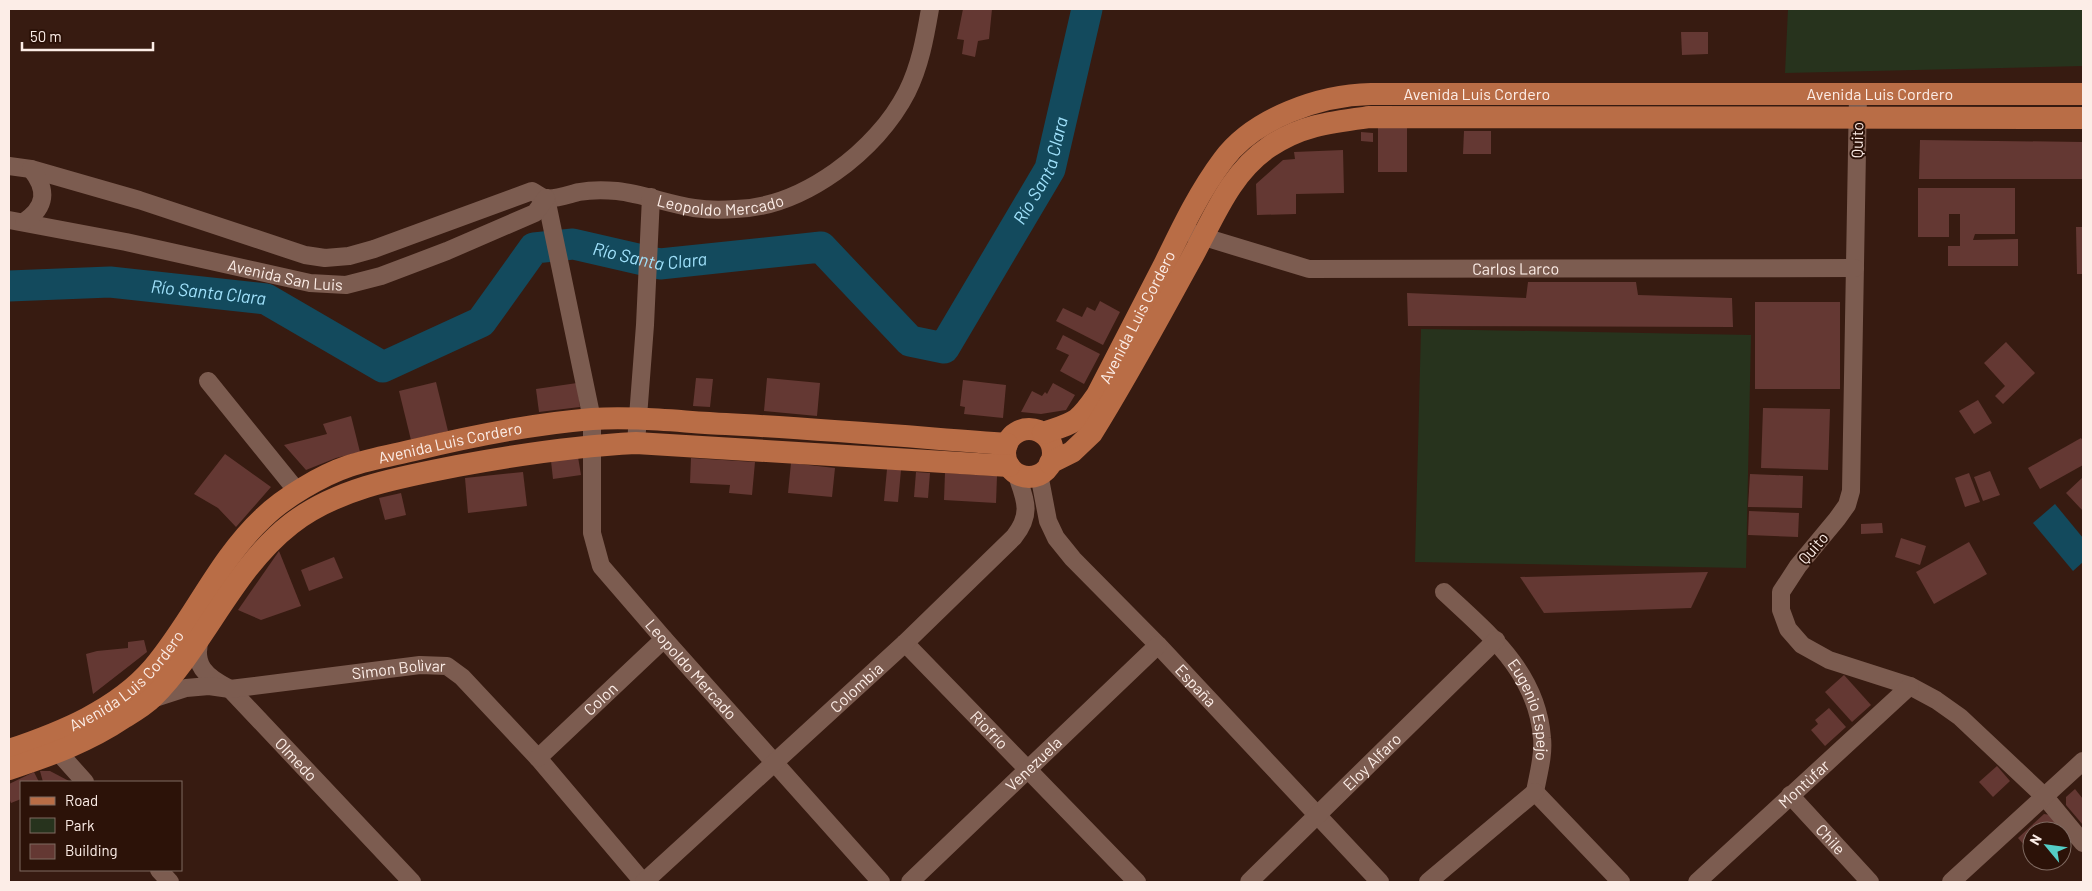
<svg xmlns="http://www.w3.org/2000/svg" width="2092" height="891" font-family="Barlow,sans-serif">
<style>
.green{fill:#27331d}
.water{fill:#134a5d}
.lines{fill:none;stroke-linecap:round;stroke-linejoin:round}
.river{stroke:#134a5d;stroke-width:31}
.building{fill:#643833}
.minor{stroke:#7c5c50;stroke-width:18}
.major{stroke:#b96d46;stroke-width:22}
.labels{text-anchor:middle;stroke-width:4;stroke-linejoin:round;paint-order:stroke}
.street-label{font-size:16px;fill:#fcede7;stroke:#2c1208}
.water-label{font-size:18px;font-style:italic;fill:#a0e1fb;stroke:#2c1208}
</style>
<rect width="100%" height="100%" fill="#371b11"/>
<g class="green">
<path d="M1788 9H2083V66L1785 73Z"/>
<path d="M1421 329 1751 335 1746 568 1415 562Z"/>
</g>
<path class="water" d="M2055 504 2083 538V562L2073 571 2033 523Z"/>
<g class="lines">
<path class="river" id="s1" d="M9 286 110 282 266 299 383 367 481 322 534 248 573 244 660 264 821 247 910 341 944 348 1050 169 1087 9"/>
</g>
<g class="building">
<path d="M963 9H992L989 39 978 41 975 57 962 54 964 40 957 39Z"/>
<path d="M1681 32H1708V54L1682 55Z"/>
<rect x="1378" y="128" width="29" height="44"/>
<path d="M1464 131H1491V154H1463Z"/>
<path d="M1361 132 1373 133V142L1361 141Z"/>
<path d="M1920 140 2083 142V179H1919Z"/>
<path d="M1343 150 1344 193 1296 194V214L1257 215 1256 184 1283 160 1295 159 1294 152Z"/>
<path d="M1918 188H2015V234H1975L1973 240 2018 239V266H1948V246H1960V214H1949V237H1918Z"/>
<path d="M2076 227H2083V274H2077Z"/>
<path d="M1528 282H1636L1638 295 1732 298 1733 327 1408 326 1407 293 1526 298Z"/>
<path d="M1100 301 1120 312 1103 345 1056 321 1063 308 1082 317 1087 307 1095 311Z"/>
<rect x="1755" y="302" width="85" height="87"/>
<path d="M1063 335 1100 354 1084 384 1060 371 1069 355 1056 349Z"/>
<path d="M2006 342 2035 373 2003 404 1995 396 2005 386 1984 363Z"/>
<path d="M696 378 713 379 710 407 693 406Z"/>
<path d="M767 378 820 383 817 416 764 411Z"/>
<path d="M963 380 1006 385 1003 418 964 414 965 407 960 406Z"/>
<path d="M436 382 448 431 411 440 399 391Z"/>
<path d="M577 383 580 407 539 412 536 389Z"/>
<path d="M1053 383 1075 395 1066 410 1041 414 1021 412 1032 391 1042 396 1045 392 1047 394Z"/>
<path d="M1978 400 1992 423 1974 434 1959 411Z"/>
<path d="M1763 408 1830 409 1828 470 1761 468Z"/>
<path d="M351 416 360 452 336 458 306 470 284 445 327 434 323 424Z"/>
<path d="M2081 438 2083 441V465L2040 489 2028 468Z"/>
<path d="M225 454 271 487 236 527 218 508 194 494Z"/>
<path d="M578 457 581 475 553 479 551 461Z"/>
<path d="M691 458 755 462 752 495 729 493 730 485 690 483Z"/>
<path d="M791 463 835 468 832 497 788 493Z"/>
<path d="M887 469 901 470 898 502 884 501Z"/>
<path d="M1990 471 2000 495 1983 501 1974 477Z"/>
<path d="M523 472 527 506 468 513 465 478Z"/>
<path d="M916 472 930 473 928 498 914 497Z"/>
<path d="M945 473 997 476 996 503 944 500Z"/>
<path d="M1969 473 1980 502 1965 507 1955 478Z"/>
<path d="M1750 474 1803 476 1802 508 1748 507Z"/>
<path d="M2083 477V511L2066 493Z"/>
<path d="M401 493 406 515 385 520 379 498Z"/>
<path d="M1749 511 1799 513 1798 537 1748 535Z"/>
<path d="M1882 523 1883 533 1861 534V524Z"/>
<path d="M1901 538 1926 546 1920 565 1895 557Z"/>
<path d="M1969 542 1987 574 1934 604 1916 572Z"/>
<path d="M279 551 301 606 261 620 238 610Z"/>
<path d="M334 557 343 578 309 591 301 570Z"/>
<path d="M1708 572 1691 608 1544 613 1520 577Z"/>
<path d="M144 640 147 652 93 694 86 654 97 651 128 648V642Z"/>
<path d="M1844 675 1871 705 1852 722 1825 692Z"/>
<path d="M1829 708 1846 727 1825 746 1811 730 1818 724 1815 720Z"/>
<path d="M1997 766 2010 781 1993 797 1979 782Z"/>
<path d="M40 771H50L69 781 43 782Z"/>
<path d="M34 772 39 782H21V799L11 803 9 798V784Z"/>
<path d="M2075 789 2083 799V825L2066 805V797Z"/>
<path d="M2044 814 2051 815 2064 831 2062 833V831H2032V854L2018 838Z"/>
</g>
<g class="lines">
<g class="minor">
<path d="M1858 94 1851 491 1847 505 1837 519 1798 566 1781 592V610L1788 629 1802 645 1829 660 1910 686 1936 700 1960 717 2045 797 2083 843"/>
<path id="s2" d="M9 166 31 169 139 200 305 255 325 258 349 256 374 249 532 191C536 193 541 197 545 198 554 200 570 194 579 192 590 190 605 190 617 191 643 194 668 204 694 208 707 210 723 210 736 209 803 207 877 151 907 92 920 66 925 38 930 9"/>
<path id="s3" d="M546 198 592 419V533L601 566 664 639 881 882"/>
<path id="s4" d="M9 220 126 242 310 283 346 285 381 276 447 251 535 213 546 198"/>
<path d="M24 222C46 207 48 190 31 169"/>
<path id="s5" d="M1191 233 1309 269 1855 268"/>
<path d="M208 381 297 491"/>
<path d="M636 443 645 325 651 197"/>
<path id="s6" d="M1039 474 1048 521 1056 538 1073 559 1158 645 1380 882"/>
<path id="s7" d="M1444 592C1489 634 1537 672 1542 738 1544 755 1538 775 1535 792"/>
<path id="s8" d="M201 636C191 665 206 677 230 689L412 882"/>
<path id="s9" d="M905 643 1137 882"/>
<path id="s10" d="M152 699 186 688 209 686 230 689 420 665 447 666 462 677 538 758 643 882"/>
<path d="M59 753 85 782"/>
<path id="s11" d="M538 758 664 639"/>
<path d="M1535 792 1621 882"/>
<path id="s12" d="M1790 795 1870 882"/>
<path d="M159 870 170 882"/>
<path id="s13" d="M644 882 905 643 1014 537C1033 513 1025 499 1016 473"/>
<path id="s14" d="M910 882 1158 645"/>
<path id="s15" d="M1249 882 1496 640"/>
<path d="M1428 882 1535 792"/>
<path id="s16" d="M1697 882 1910 686"/>
<path d="M1951 882 2083 761"/>
</g>
<g class="major">
<circle cx="1029" cy="453" r="24"/>
<path id="s17" d="M1043 433C1075 422 1077 424 1097 395 1120 351 1142 307 1165 263 1182 228 1199 192 1223 160 1254 118 1320 95 1371 94H2083"/>
<path d="M1050 463 1072 452 1092 433C1127 377 1158 319 1190 261 1213 220 1229 174 1269 147 1301 125 1332 122 1370 117L2083 118"/>
<path id="s18" d="M9 750C60 733 117 710 153 668 193 621 218 560 263 518 283 498 322 475 349 466 370 459 393 455 414 450 472 436 532 424 592 419 636 416 682 422 726 424 820 429 913 437 1007 444"/>
<path d="M9 769C51 755 88 742 125 717 135 711 145 705 153 697 205 645 232 570 291 524 337 488 401 477 457 466 516 455 576 446 636 443L1009 466"/>
</g>
</g>
<g class="labels">
<g class="street-label">
<text dy="6" stroke="none"><textPath href="#s17" startOffset="608">Avenida Luis Cordero</textPath></text>
<text dy="6" stroke="none"><textPath href="#s17" startOffset="1011">Avenida Luis Cordero</textPath></text>
<text transform="translate(1857 140) rotate(-89)" y="6">Quito</text>
<text dy="6" stroke="none"><textPath href="#s2" startOffset="741">Leopoldo Mercado</textPath></text>
<text dy="6" stroke="none"><textPath href="#s5" startOffset="330">Carlos Larco</textPath></text>
<text dy="6" stroke="none"><textPath href="#s4" startOffset="282">Avenida San Luis</textPath></text>
<text dy="6" stroke="none"><textPath href="#s17" startOffset="156">Avenida Luis Cordero</textPath></text>
<text dy="6" stroke="none"><textPath href="#s18" startOffset="559">Avenida Luis Cordero</textPath></text>
<text transform="translate(1813 548) rotate(-49)" y="6">Quito</text>
<text dy="6" stroke="none"><textPath href="#s3" startOffset="511">Leopoldo Mercado</textPath></text>
<text dy="6" stroke="none"><textPath href="#s10" startOffset="250">Simon Bolìvar</textPath></text>
<text dy="6" stroke="none"><textPath href="#s18" startOffset="139">Avenida Luis Cordero</textPath></text>
<text dy="6" stroke="none"><textPath href="#s6" startOffset="270">España</textPath></text>
<text dy="6" stroke="none"><textPath href="#s13" startOffset="288">Colombia</textPath></text>
<text dy="6" stroke="none"><textPath href="#s11" startOffset="86">Colon</textPath></text>
<text dy="6" stroke="none"><textPath href="#s7" startOffset="150">Eugenio Espejo</textPath></text>
<text dy="6" stroke="none"><textPath href="#s9" startOffset="121">Riofrío</textPath></text>
<text dy="6" stroke="none"><textPath href="#s8" startOffset="165">Olmedo</textPath></text>
<text dy="6" stroke="none"><textPath href="#s15" startOffset="172">Eloy Alfaro</textPath></text>
<text dy="6" stroke="none"><textPath href="#s14" startOffset="171">Venezuela</textPath></text>
<text dy="6" stroke="none"><textPath href="#s16" startOffset="145">Montùfar</textPath></text>
<text dy="6" stroke="none"><textPath href="#s12" startOffset="60">Chile</textPath></text>
</g>
<g class="water-label">
<text dy="6" stroke="none"><textPath href="#s1" startOffset="1250">Río Santa Clara</textPath></text>
<text dy="6" stroke="none"><textPath href="#s1" startOffset="710">Río Santa Clara</textPath></text>
<text dy="6" stroke="none"><textPath href="#s1" startOffset="200">Río Santa Clara</textPath></text>
</g>
</g>
<rect width="2092" height="891" fill="none" stroke="#fcede7" stroke-width="20"/>
<rect x="20" y="781" width="162" height="90" fill="#2c1208" stroke="#7f6a61"/>
<rect x="30" y="797" width="25" height="8" fill="#b96d46" stroke="#7f6a61"/>
<text x="65" y="806" font-size="15" fill="#fcede7">Road</text>
<rect x="30" y="818" width="25" height="15" fill="#27331d" stroke="#7f6a61"/>
<text x="65" y="831" font-size="15" fill="#fcede7">Park</text>
<rect x="30" y="844" width="25" height="15" fill="#643833" stroke="#7f6a61"/>
<text x="65" y="856" font-size="15" fill="#fcede7">Building</text>
<g transform="translate(2047 846) rotate(299)"><circle r="24" fill="#2c1208" stroke="#7f6a61"/>
<path d="M0-4L9 19L0 12L-9 19Z" fill="#54cdc6"/>
<text y="-8" font-size="14" font-weight="bold" text-anchor="middle" fill="#fcede7">N</text>
</g>
<path d="M22 42v8h131v-8" fill="none" stroke="#fcede7" stroke-width="2.5"/>
<text x="30" y="42" font-size="15" fill="#fcede7" stroke="#2c1208" stroke-width="4" paint-order="stroke">50 m</text>
</svg>
